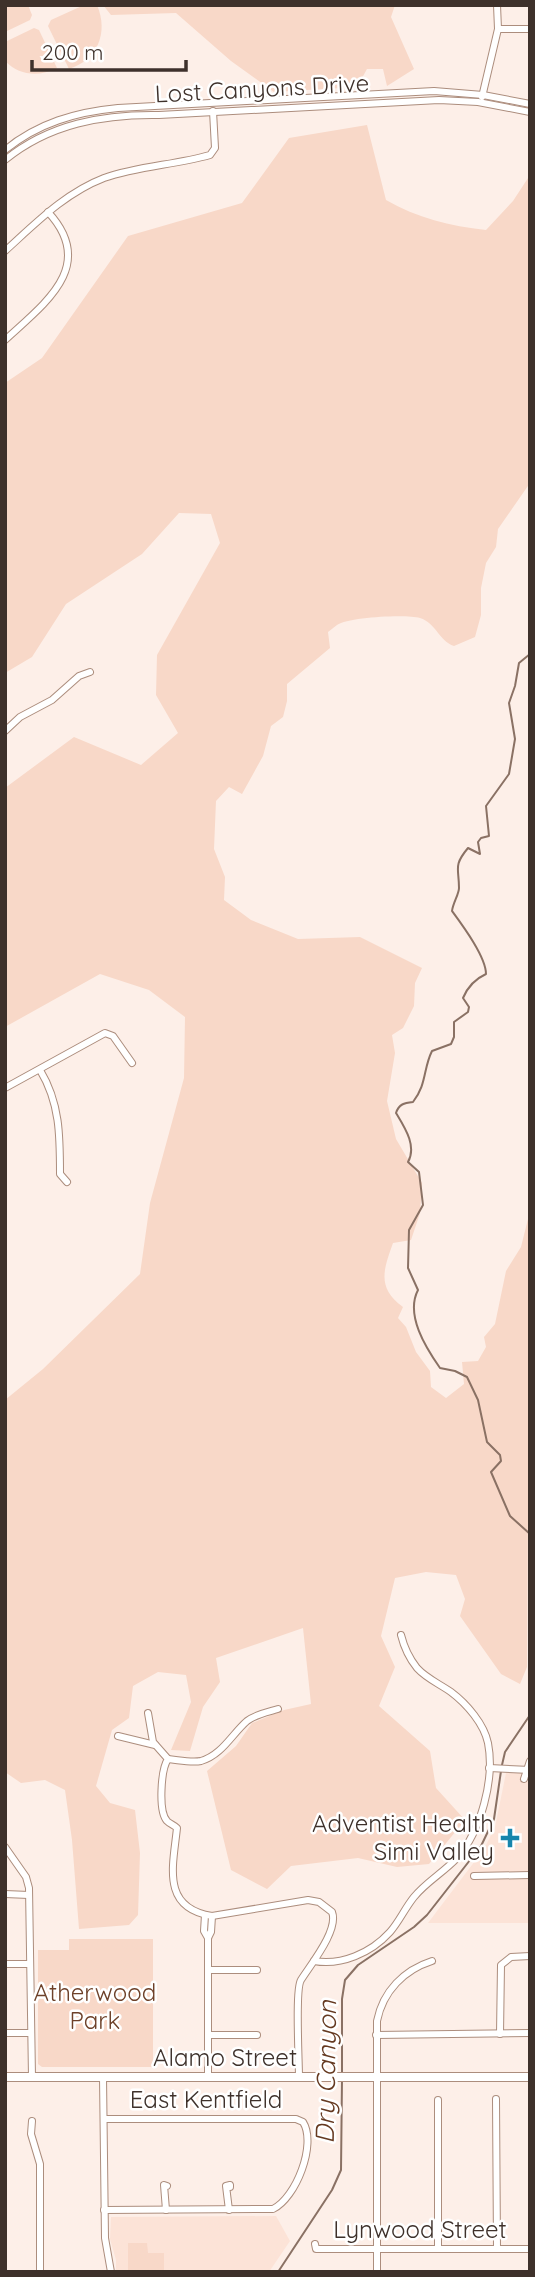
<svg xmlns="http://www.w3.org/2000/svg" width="535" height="2277" font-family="Quicksand,sans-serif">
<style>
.built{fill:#fce3d7}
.green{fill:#f8d8c8}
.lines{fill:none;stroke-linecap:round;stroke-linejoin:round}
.stream{stroke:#8a7164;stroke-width:2}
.minor-casing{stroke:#ac8d7d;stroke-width:8}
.major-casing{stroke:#ac8d7d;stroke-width:10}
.minor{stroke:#fff;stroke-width:6}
.major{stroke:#fff;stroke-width:8}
.poi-dot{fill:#1785ac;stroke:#fff;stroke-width:2.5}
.labels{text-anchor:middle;stroke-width:5;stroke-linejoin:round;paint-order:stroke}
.street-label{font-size:24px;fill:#3e312b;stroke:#fff}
.poi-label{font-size:24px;fill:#3e312b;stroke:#fff;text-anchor:end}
.park-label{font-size:24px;fill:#6e4129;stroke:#fff}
.water-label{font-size:26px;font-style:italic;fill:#653920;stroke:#fff}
</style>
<rect width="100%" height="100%" fill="#fdefe8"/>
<g class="built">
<path d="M506 1773H530V1923H428L484 1849 495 1827Z"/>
<path d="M276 2216 290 2241 269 2272H116V2260L110 2239 111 2217Z"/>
</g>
<g class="green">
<path d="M5 5H28L32 15 30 20 5 32Z"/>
<path d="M84 5H97C109 33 97 60 69 69L48 26 51 20Z"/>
<path d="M103 5H395L391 17 414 69 387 86 383 69H367L357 87 274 92 231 61 176 13 111 15Z"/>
<path d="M34 28 39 30 57 68C39 77 20 76 5 61V42Z"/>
<path d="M367 125 386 200C417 218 450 226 486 230L513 201 530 175V483L498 529 496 547 486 563 481 588V615L475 637 454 646C439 641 436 623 420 618 406 614 349 617 337 625 334 627 331 630 328 632L330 648 287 684V701L283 717 271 726 263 756 242 794 229 787 216 801 214 849 225 877 224 900 251 920 298 939 360 937 422 968 415 983 414 1006 403 1028 392 1035 395 1053 387 1101 396 1139 422 1183 420 1213 411 1240 393 1243C384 1269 376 1287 403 1307L398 1318 406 1327 416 1352 430 1371 431 1387 446 1398 464 1384 462 1362 478 1361 486 1347 484 1337 495 1324 506 1271 521 1247 530 1211 527 1667 520 1684 501 1674 460 1616 465 1599 456 1575 426 1572 395 1578 381 1636 395 1667 379 1706 430 1751 436 1788 465 1820 429 1864 397 1867 358 1858 291 1866 267 1889 231 1870 207 1771 236 1746 252 1723 284 1710 311 1704 303 1628 216 1658 220 1682 203 1707 190 1751 171 1750 191 1702 186 1675 158 1672 133 1686 129 1718 112 1730 96 1786 110 1803 135 1810 140 1853 138 1915 129 1925 79 1929 72 1840 65 1790 45 1780 21 1783 5 1772V1400L43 1369 140 1274 150 1203 184 1078 185 1017 149 990 100 974 5 1027V788L74 737 141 765 178 733 156 695 157 655 220 543 211 514 179 513 142 554 66 604 32 657 5 673V383L42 358 128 236 242 203 289 138Z"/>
<path d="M69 1939H153V2067H42L38 2064V1950H69Z"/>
<path d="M128 2243H147L148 2253H164V2272H128Z"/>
</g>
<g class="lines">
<g class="stream">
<path d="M530 654 519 663 515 686 509 703 515 739 509 774 486 806 489 836 481 838 478 842 480 854 468 848C453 866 459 868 459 888 459 894 453 903 452 911 463 926 486 957 486 974 475 979 468 986 463 998L469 1007 468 1012 454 1022V1037L451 1044 432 1051C423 1069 427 1084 413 1102 404 1103 399 1104 396 1113 405 1128 417 1146 408 1162L419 1172 423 1205 409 1230 408 1268 418 1290C405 1315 426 1348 440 1368L455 1371 467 1377 478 1400 487 1442 500 1455 501 1461 491 1472 510 1516 530 1534"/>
<path d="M502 1765 505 1752 530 1715"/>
<path d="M342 2073V1999L345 1980 358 1965 414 1927 427 1915 481 1846 494 1819 501 1771"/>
<path d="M278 2272 332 2190 341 2170 342 2079"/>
</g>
<g class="minor-casing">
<g id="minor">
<path d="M498 29H530"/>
<path d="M482 97 498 29 497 5"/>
<path d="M5 150C38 123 76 112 118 108L434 91 483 95 530 104"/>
<path d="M5 160C49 124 103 114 159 115L439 100 478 102 530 112"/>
<path d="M5 251C36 223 65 193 104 178 138 166 175 165 210 155L215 148 213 111"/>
<path d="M5 340C44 304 98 266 48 212"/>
<path d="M5 731 20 717 52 700 79 676 90 672"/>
<path d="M40 1070C60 1103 60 1136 60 1174L67 1182"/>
<path d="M5 1088 105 1033 113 1036 132 1063"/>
<path d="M148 1713 153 1742 168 1759C161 1769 158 1811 167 1821 170 1824 174 1825 177 1828 173 1866 161 1908 212 1916L308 1900 319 1902 332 1912C339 1930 311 1964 301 1980 295 1989 299 2060 299 2077"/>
<path d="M118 1736 155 1745"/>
<path d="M168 1759C179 1760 191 1763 201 1761 222 1755 232 1734 247 1721 256 1714 268 1712 278 1709"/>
<path d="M489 1768 530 1770"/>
<path d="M524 1779 530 1761"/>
<path d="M5 1847 26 1877 29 1888 32 2077"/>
<path d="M474 1876 530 1875"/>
<path d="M5 1894 29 1895"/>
<path d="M205 1915 204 1931 208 1938"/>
<path d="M314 1961C341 1966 371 1953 390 1932 399 1922 405 1908 414 1897 426 1882 444 1872 457 1858 481 1831 495 1779 488 1743 484 1724 467 1704 451 1692 440 1684 427 1679 417 1668 409 1658 404 1647 401 1635"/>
<path d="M5 1964H30"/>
<path d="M209 1970H257"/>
<path d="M5 2033H31"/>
<path d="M500 2034 501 1965 511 1957 530 1956"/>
<path d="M209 2035H257"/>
<path d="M376 2035 530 2033"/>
<path d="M103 2077 105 2238 111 2272"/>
<path d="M208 2077V1938L211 1932 212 1916"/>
<path d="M496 2099 497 2249"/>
<path d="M438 2100V2249"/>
<path d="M104 2119H296L303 2122C317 2144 296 2198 273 2209L104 2210"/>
<path d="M32 2121 31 2134 40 2164V2272"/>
<path d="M166 2210 164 2185 167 2186"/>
<path d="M229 2210 226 2186 230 2185V2187"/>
<path d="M315 2244 316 2249H530"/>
<path d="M377 2272V2021C383 1991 404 1970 432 1961"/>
</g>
</g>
<g class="major-casing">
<path id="major" d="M5 2077H530"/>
</g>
<use href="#minor" class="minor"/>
<use href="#major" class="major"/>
</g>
<path class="poi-dot" d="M506.5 1827.5h7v7h7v7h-7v7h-7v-7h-7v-7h7z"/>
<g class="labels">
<g class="street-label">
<text transform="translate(262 89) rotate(-3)" y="8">Lost Canyons Drive</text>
<text x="225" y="2066">Alamo Street</text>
<text x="206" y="2108">East Kentfield</text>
<text x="420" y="2238">Lynwood Street</text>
</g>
<g class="poi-label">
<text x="494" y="1832">Adventist Health<tspan x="494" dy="28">Simi Valley</tspan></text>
</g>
<g class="park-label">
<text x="95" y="2001">Atherwood<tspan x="95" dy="28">Park</tspan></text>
</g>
<g class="water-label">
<text transform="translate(326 2072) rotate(-89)" y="9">Dry Canyon</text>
</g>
</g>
<rect width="535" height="2277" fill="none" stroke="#3e312b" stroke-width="14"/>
<path d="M32 60v10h154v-10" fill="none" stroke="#3e312b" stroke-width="3.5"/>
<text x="42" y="60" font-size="21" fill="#3e312b" stroke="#ffffff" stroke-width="5" paint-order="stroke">200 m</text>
</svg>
